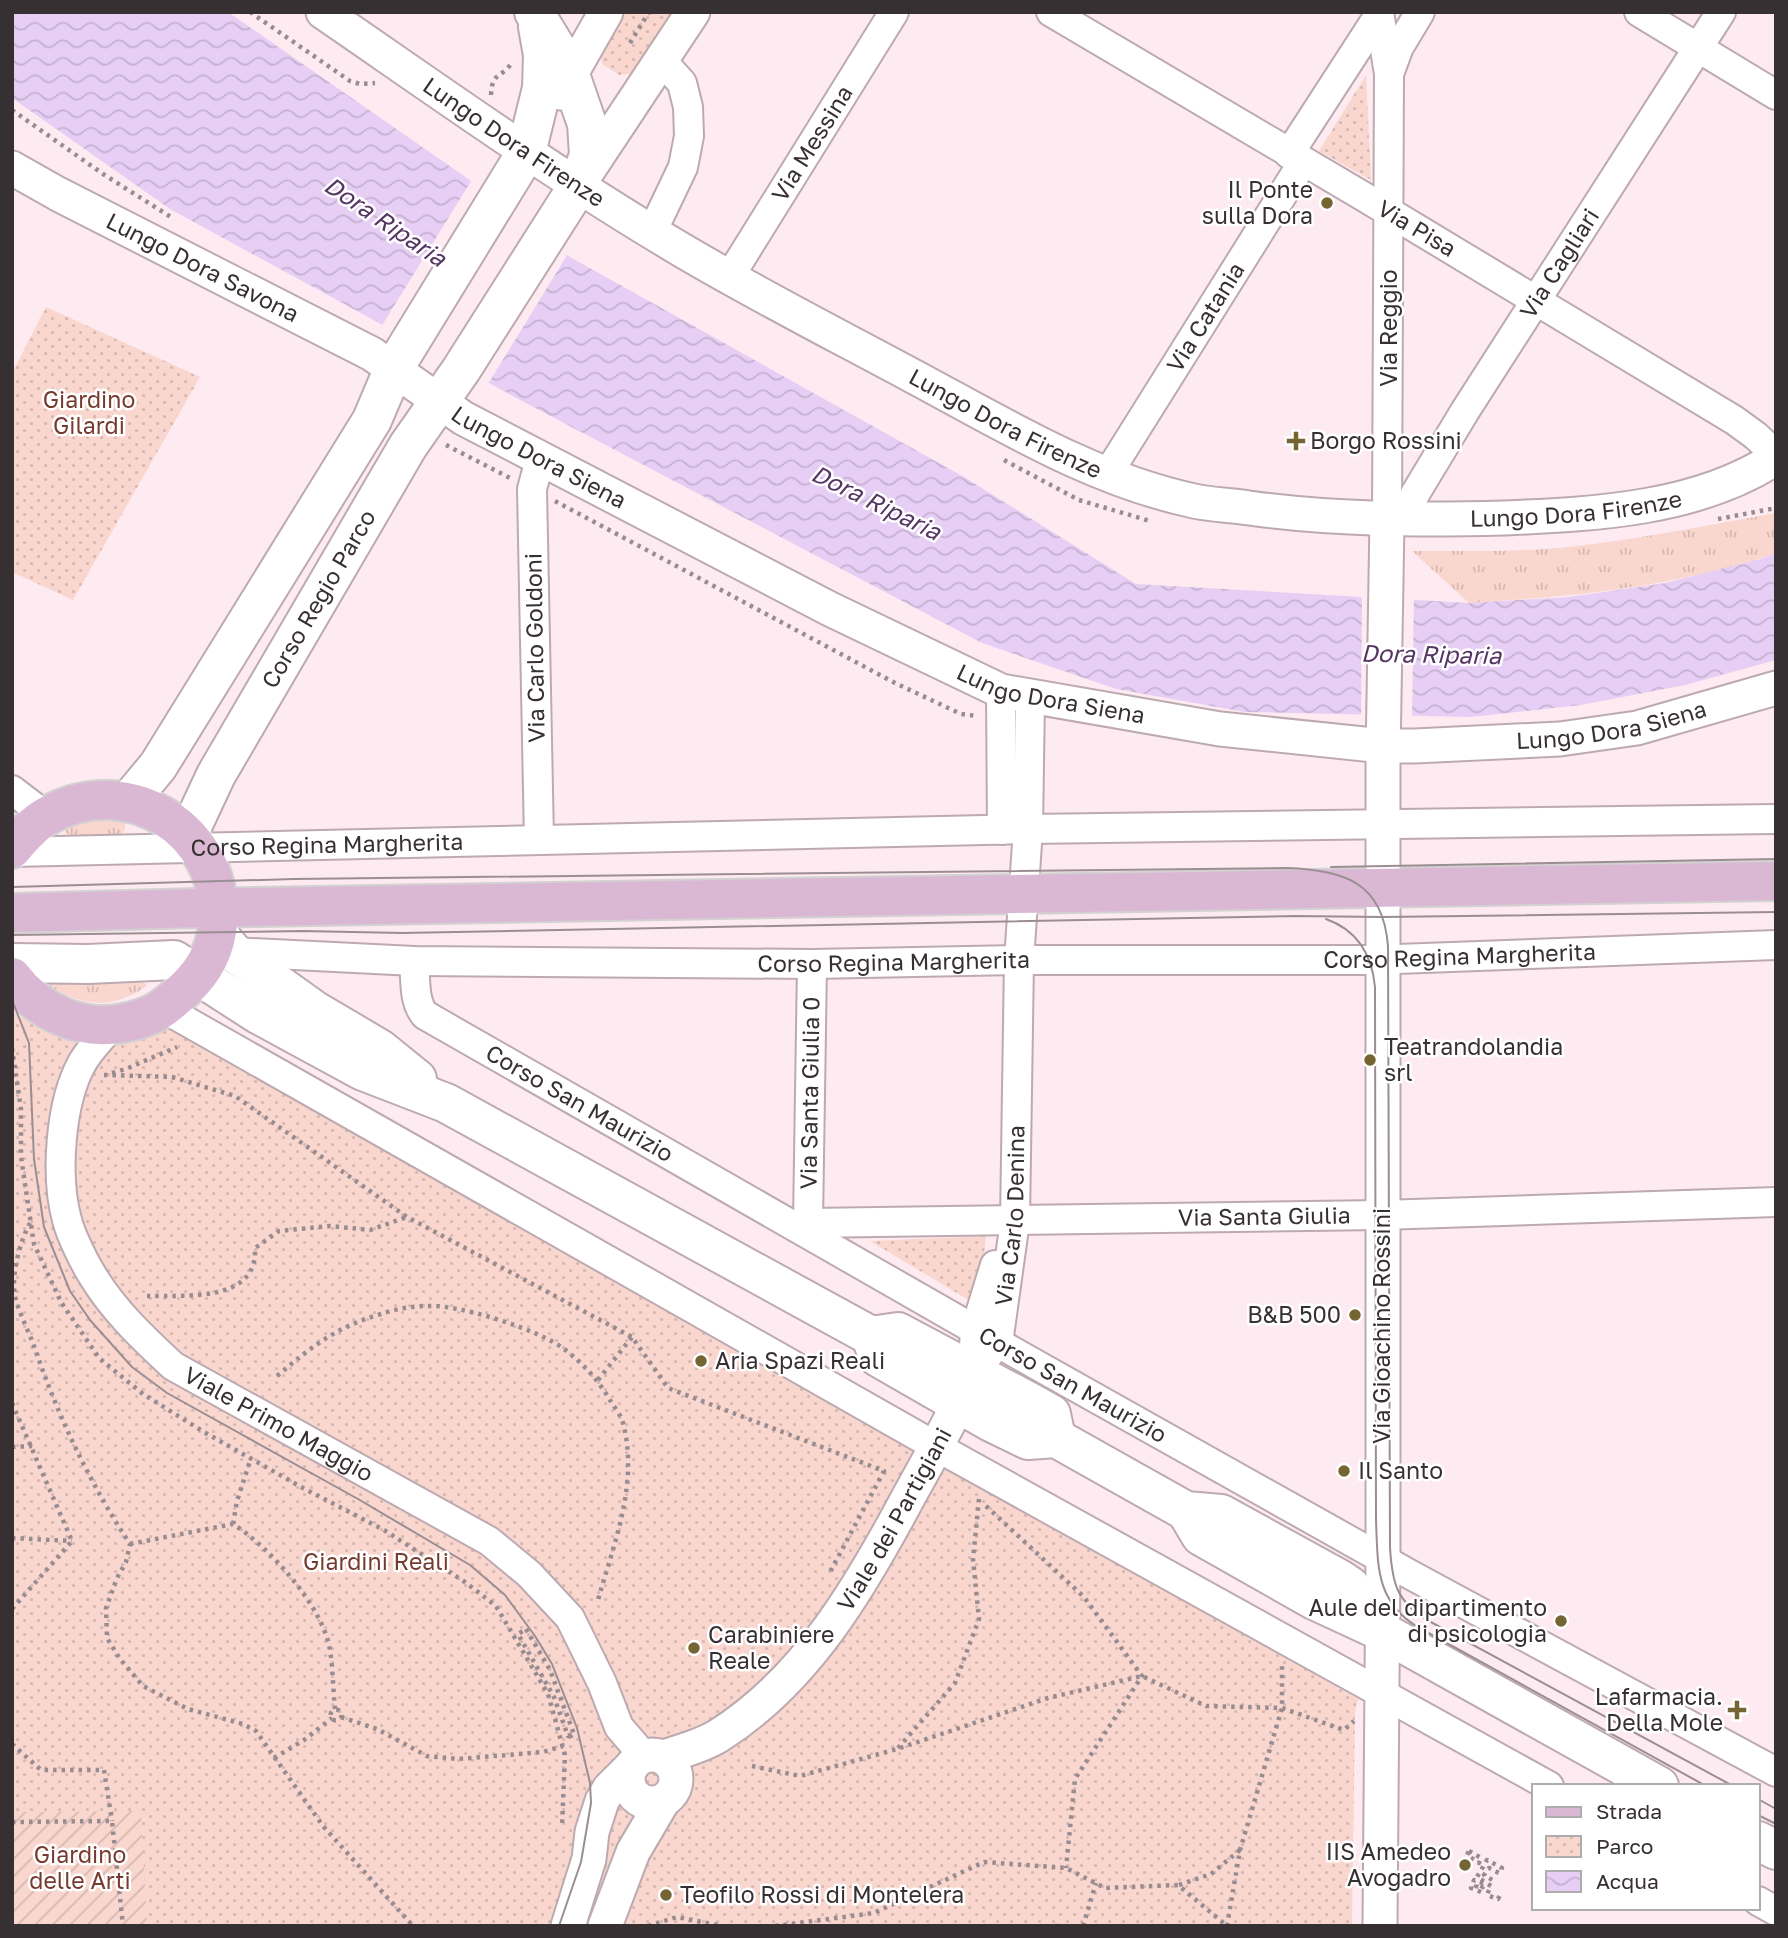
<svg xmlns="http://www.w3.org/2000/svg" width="1788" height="1938" font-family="'Golos Text',sans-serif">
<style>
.grass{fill:url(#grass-tufts)}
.park{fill:url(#park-dots)}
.garden{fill:url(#garden-furrows)}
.water{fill:url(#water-waves)}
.pier{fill:#feebf2}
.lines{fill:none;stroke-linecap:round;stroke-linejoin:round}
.minor-casing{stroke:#bdaab1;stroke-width:32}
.tertiary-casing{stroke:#bdaab1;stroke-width:37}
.secondary-casing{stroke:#bdaab1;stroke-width:42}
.primary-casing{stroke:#d3d1d2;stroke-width:42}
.path{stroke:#998c91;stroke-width:4.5;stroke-dasharray:3.5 5;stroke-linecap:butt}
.minor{stroke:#fff;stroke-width:28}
.tertiary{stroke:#fff;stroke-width:33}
.secondary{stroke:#fff;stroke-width:38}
.primary{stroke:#dab8d4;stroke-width:38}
.tram{stroke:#9b8e93;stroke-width:2}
.poi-dot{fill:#756532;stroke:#fff;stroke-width:2.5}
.labels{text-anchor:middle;stroke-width:5;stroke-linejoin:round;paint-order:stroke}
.street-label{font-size:23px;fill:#373032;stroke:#fff}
.poi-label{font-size:23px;fill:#373032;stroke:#fff;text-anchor:start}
.park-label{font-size:23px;fill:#763b2f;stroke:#fff}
.water-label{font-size:24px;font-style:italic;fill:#553564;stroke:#fff}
</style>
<defs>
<pattern id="grass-tufts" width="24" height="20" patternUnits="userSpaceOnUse" patternTransform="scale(1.75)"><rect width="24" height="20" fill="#f9d6ce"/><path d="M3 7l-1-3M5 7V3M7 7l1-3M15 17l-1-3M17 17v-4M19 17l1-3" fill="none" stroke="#d6b8b1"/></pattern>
<pattern id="park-dots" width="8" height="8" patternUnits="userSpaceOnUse" patternTransform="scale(1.75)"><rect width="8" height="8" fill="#f9d6ce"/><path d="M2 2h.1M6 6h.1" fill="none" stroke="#d6b8b1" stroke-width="1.8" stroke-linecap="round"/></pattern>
<pattern id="garden-furrows" width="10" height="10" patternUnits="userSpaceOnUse" patternTransform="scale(1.75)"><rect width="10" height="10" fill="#f9d6ce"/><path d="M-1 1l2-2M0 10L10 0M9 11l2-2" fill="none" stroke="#d6b8b1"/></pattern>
<pattern id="water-waves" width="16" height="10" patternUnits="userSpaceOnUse" patternTransform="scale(1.75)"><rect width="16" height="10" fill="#e7cef4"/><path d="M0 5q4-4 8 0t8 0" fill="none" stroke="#c7b1d2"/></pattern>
</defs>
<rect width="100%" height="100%" fill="#feebf2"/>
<g class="grass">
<path d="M1776 513V553C1756 561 1735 565 1714 571 1633 591 1552 598 1469 603L1412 551C1461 551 1509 552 1558 548 1631 541 1703 526 1776 513Z"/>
<path d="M110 818 125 823V829L121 836 73 837 66 833 65 828 82 821Z"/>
<path d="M36 976 56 983 144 982 147 986C107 1014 71 1004 36 976Z"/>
</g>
<g class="park">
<path d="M620 12H679L641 72 619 75 602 64 599 44Z"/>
<path d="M1366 75 1371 180 1319 151Z"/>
<path d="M46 307 200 377 73 600 12 572V373Z"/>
<path d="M12 1010 24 1019 54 1033 164 1026 1358 1699 1355 1712 1352 1926H12Z"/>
<path d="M986 1236 982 1274 972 1302 870 1241Z"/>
</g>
<path class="garden" d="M141 1811 147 1926H12V1812Z"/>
<path class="water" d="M12 12H228L464 176 570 257 964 477 1136 584 1469 603 1569 597 1665 583 1760 559 1776 553V660L1685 685 1581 705 1471 717 1245 712 1116 689 982 643 522 401 170 209 12 98Z"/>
<g class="pier">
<path d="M473 178 569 252 488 384 381 327Z"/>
<path d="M1362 593 1414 596 1412 719 1361 718Z"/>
</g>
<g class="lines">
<g class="minor-casing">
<g id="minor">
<path id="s1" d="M1051 12 1361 195 1734 420 1756 436 1776 455"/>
<path d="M1379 12 1389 74 1387 519"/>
<path d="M1639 12 1776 95"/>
<path d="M1389 74 1399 47 1420 12"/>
<path d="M1289 154 1379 15"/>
<path d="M652 232 683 167 689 136 688 107 682 83 662 61"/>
<path id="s2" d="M730 276 894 12"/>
<path id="s3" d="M1107 475 1303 162"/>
<path id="s4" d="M1405 519 1415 494 1465 411 1721 12"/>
<path d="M1001 691 1002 830"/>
<path d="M12 790 46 816"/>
<path d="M539 840 532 489 536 474 544 458"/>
<path id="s5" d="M12 852 1028 829 1776 819"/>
<path id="s6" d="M232 952 414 961 812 964 1019 960H1370L1776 945"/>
<path id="s7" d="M414 961C416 979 413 1001 425 1015L1035 1364 1411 1575 1776 1772"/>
<path d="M165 1009 937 1447 1549 1786"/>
<path id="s8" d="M113 1025C102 1037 90 1049 82 1063 60 1103 55 1176 67 1220 71 1236 85 1264 94 1278 115 1312 144 1339 173 1366L489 1541 529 1574 570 1618 602 1683 619 1727 644 1756"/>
<path id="s9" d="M808 1223 812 964"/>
<path id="s10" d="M796 1227 808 1223 1382 1215 1776 1202"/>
<path d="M974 1347 975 1330 995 1265"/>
<path id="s11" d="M988 1355 998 1343 1015 1221 1019 960 1028 829 1030 698"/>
<path d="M1758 1901 1776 1911"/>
</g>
</g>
<g class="tertiary-casing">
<g id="tertiary">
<path id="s12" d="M323 12C438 91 551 172 670 243 748 290 829 331 909 374 1001 423 1091 479 1194 501 1212 505 1231 505 1249 508 1335 520 1420 520 1505 518 1597 514 1698 509 1776 458"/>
<path d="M560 93 606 12"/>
<path id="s13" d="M12 168 58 194 372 354 463 418 830 609 1001 691 1220 729 1383 746H1415L1560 739 1637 728 1776 688"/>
<path d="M583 178 693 12"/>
<circle cx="652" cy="1779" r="24"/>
<path id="s14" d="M664 1757C681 1751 702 1746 718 1736 807 1680 861 1586 909 1496 930 1458 951 1421 969 1382"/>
<path d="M568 1926 589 1859 592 1832 602 1801 609 1789 632 1766"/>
<path d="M605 1926 633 1852 663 1801"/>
<path d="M1380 1926 1383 1559V757L1387 519"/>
</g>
</g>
<g class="secondary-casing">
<g id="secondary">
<path d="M128 802 158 766 372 420 394 368 526 153 542 88 543 55 538 27"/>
<path id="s15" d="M188 835 216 775 408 446 461 370 578 186 589 155 587 124 567 66 534 12"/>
<path d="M217 933 233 952 314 1010 380 1049 417 1079"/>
<path d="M12 963 88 964 174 960 258 1014 363 1071 446 1103 871 1336 898 1332 1035 1405 1051 1414 1056 1438"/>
<path d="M871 1336 878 1357 991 1422 1028 1440 1056 1438 1186 1511 1221 1514 1341 1580 1350 1586 1381 1631"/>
<path d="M1186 1511 1201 1536 1314 1600 1381 1631 1659 1786"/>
<path d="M1758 1841 1776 1850"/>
</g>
</g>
<g class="primary-casing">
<g id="primary">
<path d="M12 849C22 837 33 824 47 816 127 769 225 831 218 923 216 949 205 970 186 988 165 1008 153 1018 123 1023 80 1032 38 1011 12 977"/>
<path d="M12 913 199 908 1776 881"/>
</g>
</g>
<g class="path">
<path d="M250 12 350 81 360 84 375 83"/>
<path d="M630 43 649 12"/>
<path d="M491 95C492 72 500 79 511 64"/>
<path d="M12 110 103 174 174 219"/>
<path d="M446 445 510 478"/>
<path d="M1004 460 1079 500 1150 521"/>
<path d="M555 501 895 683 961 714 977 716"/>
<path d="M1718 519 1776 508"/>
<path d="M12 1048 21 1109V1157L34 1244 61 1302 99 1358 143 1394 204 1432 303 1488 384 1530 465 1582 496 1606 548 1694 565 1755 562 1827"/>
<path d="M112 1073 126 1069 177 1047"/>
<path d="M104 1075 172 1077 235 1096 407 1217 632 1337 668 1388 884 1471 830 1572"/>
<path d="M30 1223C20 1241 11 1275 15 1296 19 1313 28 1330 34 1346 58 1416 89 1482 130 1544L126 1562 117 1578 106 1608 107 1638 120 1659 143 1686 188 1709 243 1724 256 1731 323 1826 413 1926"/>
<path d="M147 1296C185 1295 258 1303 255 1248L279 1231 330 1226 370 1230 407 1217"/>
<path d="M277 1376C311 1347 336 1327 381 1314 395 1309 413 1306 428 1306 458 1304 540 1330 564 1349 583 1363 598 1380 610 1400 614 1407 621 1415 623 1423 639 1483 614 1543 598 1600"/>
<path d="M598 1380 632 1337"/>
<path d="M12 1403 72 1541"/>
<path d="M12 1447 32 1446"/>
<path d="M986 1506 1084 1597 1142 1676 1075 1779 1066 1868"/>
<path d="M233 1524 237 1501 251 1458"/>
<path d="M12 1538 72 1541"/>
<path d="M130 1544 233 1524C269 1547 323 1606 330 1650 333 1669 333 1690 335 1709"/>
<path d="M12 1609 72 1541"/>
<path d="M526 1629 550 1670 574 1734 568 1736 554 1697 518 1634Z"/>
<circle cx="336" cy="1715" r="5.5"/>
<path d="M341 1717 377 1729 427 1756 458 1759 483 1757 543 1752 563 1746"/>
<path d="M570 1735 573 1743"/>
<path d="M12 1744 41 1770H104L112 1821"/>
<path d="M898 1748 955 1683 979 1619 973 1559 979 1499"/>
<path d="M274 1758 304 1740 332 1718"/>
<path d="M752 1766 800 1776 897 1749 1048 1698 1142 1676 1206 1706 1282 1708 1344 1730 1354 1721"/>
<path d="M12 1822 112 1821 123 1926"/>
<path d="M1469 1851 1481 1858 1479 1863 1467 1855Z"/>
<path d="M1179 1885 1211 1874 1240 1850"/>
<path d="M1491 1886 1477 1877 1487 1860 1502 1868 1499 1873 1489 1868 1484 1875 1494 1881"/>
<path d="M1489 1890 1487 1895 1498 1899 1500 1895"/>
<path d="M1481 1892 1471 1888 1474 1880 1485 1884 1483 1887 1477 1884 1476 1886 1483 1889"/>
<path d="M648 1926 677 1917 722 1926"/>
<path d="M775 1926 874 1913 984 1862 1066 1868 1105 1888 1178 1885 1227 1926"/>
<path d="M1055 1926H1059"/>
<path d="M1083 1926 1096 1883"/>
<path d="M1227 1926 1240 1850 1282 1708V1666"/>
</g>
<use href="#minor" class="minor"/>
<use href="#tertiary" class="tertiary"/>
<use href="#secondary" class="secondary"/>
<use href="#primary" class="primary"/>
<g class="tram">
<path d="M1331 867 1776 859"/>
<path d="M12 887 294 879 1287 868C1344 870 1383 882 1388 946L1390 1547C1392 1582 1396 1601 1427 1620L1733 1786"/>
<path d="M1326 919C1357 930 1372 955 1375 987L1376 1521C1378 1564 1375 1600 1416 1626L1706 1786"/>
<path d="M12 935 302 931 402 933 1295 916 1382 917 1776 912"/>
<path d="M12 1000 29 1043 34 1159 44 1227 70 1291 90 1320 132 1367 167 1393 358 1499 470 1565 505 1595 535 1636 552 1664 577 1728 590 1783 591 1803 581 1862 559 1926"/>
<path d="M1758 1799 1776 1809"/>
<path d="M1758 1815 1776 1824"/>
</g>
</g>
<g class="poi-dot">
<circle cx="1327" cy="203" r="7"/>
<path d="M1292.5 430.5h7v7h7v7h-7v7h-7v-7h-7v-7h7z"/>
<circle cx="1370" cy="1060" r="7"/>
<circle cx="1355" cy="1315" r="7"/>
<circle cx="701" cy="1361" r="7"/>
<circle cx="1344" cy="1471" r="7"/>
<circle cx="1561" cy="1621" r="7"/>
<circle cx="694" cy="1648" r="7"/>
<path d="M1733.5 1699.5h7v7h7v7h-7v7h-7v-7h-7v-7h7z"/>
<circle cx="1465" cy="1865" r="7"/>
<circle cx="666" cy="1895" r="7"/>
</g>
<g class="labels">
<g class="street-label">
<text dy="8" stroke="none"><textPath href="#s12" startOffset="231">Lungo Dora Firenze</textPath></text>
<text dy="8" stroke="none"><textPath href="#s2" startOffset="156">Via Messina</textPath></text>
<text dy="8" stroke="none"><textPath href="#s1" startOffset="425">Via Pisa</textPath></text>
<text dy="8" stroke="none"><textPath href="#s4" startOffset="299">Via Cagliari</textPath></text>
<text dy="8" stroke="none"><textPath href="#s13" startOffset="215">Lungo Dora Savona</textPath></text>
<text dy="8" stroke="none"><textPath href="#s3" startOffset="186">Via Catania</textPath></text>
<text transform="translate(1389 328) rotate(-90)" y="8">Via Reggio</text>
<text dy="8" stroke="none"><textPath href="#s12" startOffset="798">Lungo Dora Firenze</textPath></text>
<text dy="8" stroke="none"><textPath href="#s13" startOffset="602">Lungo Dora Siena</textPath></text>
<text dy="8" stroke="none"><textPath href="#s12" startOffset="1386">Lungo Dora Firenze</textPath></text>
<text dy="8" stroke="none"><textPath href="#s15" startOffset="270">Corso Regio Parco</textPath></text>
<text transform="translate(535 648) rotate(-91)" y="8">Via Carlo Goldoni</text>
<text dy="8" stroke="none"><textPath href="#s13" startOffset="1169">Lungo Dora Siena</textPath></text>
<text dy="8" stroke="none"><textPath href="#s13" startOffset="1736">Lungo Dora Siena</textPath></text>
<text dy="8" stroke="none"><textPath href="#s5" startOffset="315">Corso Regina Margherita</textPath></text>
<text dy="8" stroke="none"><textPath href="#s6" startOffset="1228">Corso Regina Margherita</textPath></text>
<text dy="8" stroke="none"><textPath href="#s6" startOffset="662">Corso Regina Margherita</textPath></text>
<text dy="8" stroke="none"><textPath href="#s9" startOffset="130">Via Santa Giulia 0</textPath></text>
<text dy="8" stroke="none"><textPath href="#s7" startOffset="234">Corso San Maurizio</textPath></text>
<text dy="8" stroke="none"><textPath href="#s11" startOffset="144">Via Carlo Denina</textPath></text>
<text dy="8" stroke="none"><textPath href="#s10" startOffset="469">Via Santa Giulia</textPath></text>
<text transform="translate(1382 1326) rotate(-90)" y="8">Via Gioachino Rossini</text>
<text dy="8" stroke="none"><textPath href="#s7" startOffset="802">Corso San Maurizio</textPath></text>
<text dy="8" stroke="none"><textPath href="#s8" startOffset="513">Viale Primo Maggio</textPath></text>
<text dy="8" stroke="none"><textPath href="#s14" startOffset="341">Viale dei Partigiani</textPath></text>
</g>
<g class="poi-label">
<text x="1313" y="198" text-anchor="end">Il Ponte<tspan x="1313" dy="26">sulla Dora</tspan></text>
<text x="1310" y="449">Borgo Rossini</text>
<text x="1384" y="1055">Teatrandolandia<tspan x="1384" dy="26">srl</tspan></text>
<text x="1341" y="1323" text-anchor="end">B&amp;B 500</text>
<text x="715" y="1369">Aria Spazi Reali</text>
<text x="1358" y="1479">Il Santo</text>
<text x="1547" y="1616" text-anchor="end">Aule del dipartimento<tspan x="1547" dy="26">di psicologia</tspan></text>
<text x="708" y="1643">Carabiniere<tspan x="708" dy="26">Reale</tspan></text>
<text x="1723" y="1705" text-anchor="end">Lafarmacia.<tspan x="1723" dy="26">Della Mole</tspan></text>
<text x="1451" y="1860" text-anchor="end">IIS Amedeo<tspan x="1451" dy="26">Avogadro</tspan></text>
<text x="680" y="1903">Teofilo Rossi di Montelera</text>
</g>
<g class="park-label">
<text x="89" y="408">Giardino<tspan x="89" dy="26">Gilardi</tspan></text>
<text x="376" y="1570">Giardini Reali</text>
<text x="80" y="1863">Giardino<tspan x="80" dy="26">delle Arti</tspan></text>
</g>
<g class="water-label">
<text transform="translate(385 222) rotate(34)" y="8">Dora Riparia</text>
<text transform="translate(876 503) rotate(26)" y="8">Dora Riparia</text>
<text transform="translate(1431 655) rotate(1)" y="8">Dora Riparia</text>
</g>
</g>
<rect width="1788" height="1938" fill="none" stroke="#373032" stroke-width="28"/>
<rect x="1532" y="1784" width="228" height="126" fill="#ffffff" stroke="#afacad" stroke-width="2"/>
<rect x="1546" y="1807" width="35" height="10" fill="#dab8d4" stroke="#afacad" stroke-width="2"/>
<text x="1596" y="1819" font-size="21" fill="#373032">Strada</text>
<rect x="1546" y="1836" width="35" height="21" fill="url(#park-dots)" stroke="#afacad" stroke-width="2"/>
<text x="1596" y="1854" font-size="21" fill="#373032">Parco</text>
<rect x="1546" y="1871" width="35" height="21" fill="url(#water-waves)" stroke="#afacad" stroke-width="2"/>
<text x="1596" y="1889" font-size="21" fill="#373032">Acqua</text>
</svg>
